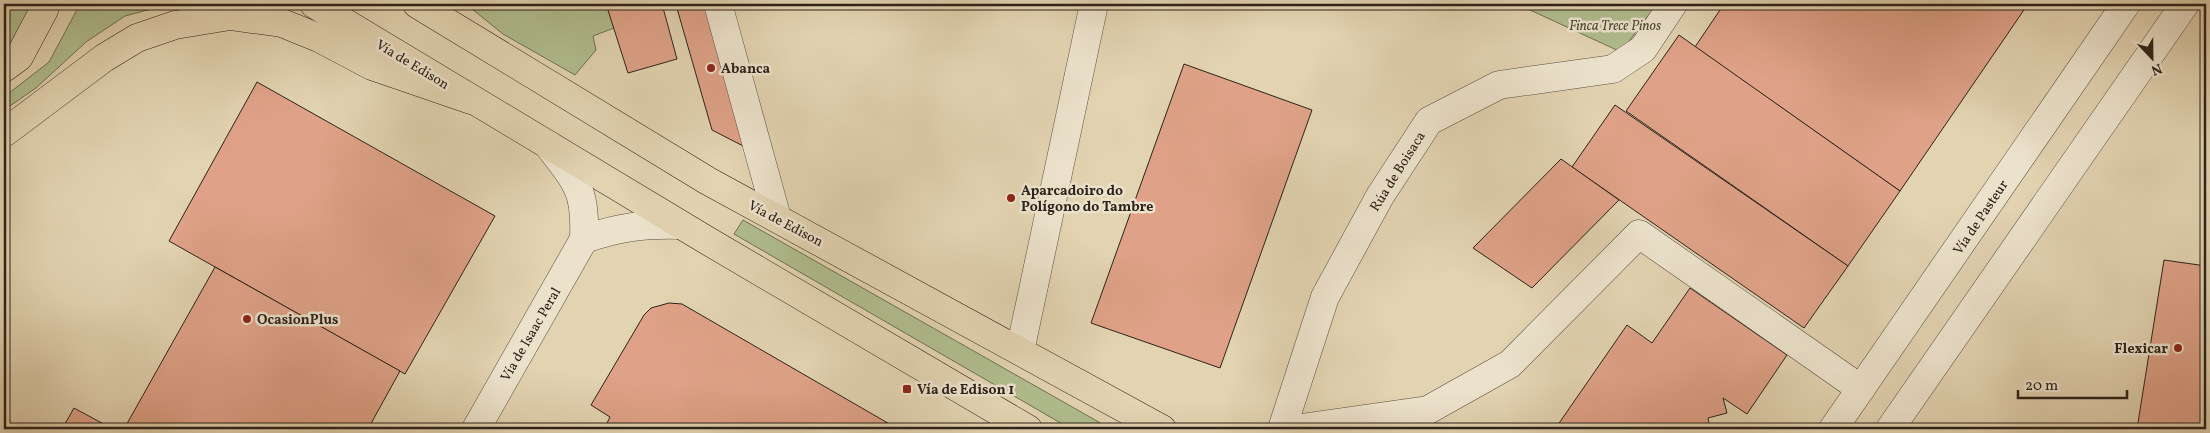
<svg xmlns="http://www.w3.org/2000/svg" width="2210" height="433" font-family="Vollkorn,serif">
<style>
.green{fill:#b0bd8e;stroke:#6e7054}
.building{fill:#dfa288;stroke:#2c221a}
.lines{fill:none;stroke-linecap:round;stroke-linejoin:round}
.minor-casing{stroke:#5a4e40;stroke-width:29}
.major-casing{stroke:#2c221a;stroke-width:29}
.highway-casing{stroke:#2c221a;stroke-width:29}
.minor{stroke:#ece2cc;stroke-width:28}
.major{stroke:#e2d3b1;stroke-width:28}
.highway{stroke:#e2d3b1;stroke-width:28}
.poi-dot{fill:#8f2418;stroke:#ece2cc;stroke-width:2}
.labels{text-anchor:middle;stroke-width:5;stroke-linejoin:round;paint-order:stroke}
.park-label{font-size:14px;font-style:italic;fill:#4d4937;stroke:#ece2cc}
.street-label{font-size:14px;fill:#2c221a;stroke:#ece2cc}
.poi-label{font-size:14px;font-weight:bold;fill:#2c221a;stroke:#ece2cc;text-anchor:start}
</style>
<rect width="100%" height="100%" fill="#e2d3b1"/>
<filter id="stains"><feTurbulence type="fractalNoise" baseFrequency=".004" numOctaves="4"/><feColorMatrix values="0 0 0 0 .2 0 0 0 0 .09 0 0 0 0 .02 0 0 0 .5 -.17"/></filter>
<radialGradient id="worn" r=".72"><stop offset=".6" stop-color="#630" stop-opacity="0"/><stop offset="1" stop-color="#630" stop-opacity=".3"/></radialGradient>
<g class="green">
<path d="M4 4H31L15 40 4 51Z"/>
<path d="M80 4H170L125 16 86 42 36 88 4 110V97L49 62Z"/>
<path d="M466 4H606L614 28 593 36 596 50 575 75 503 34Z"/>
<path d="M1517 4H1657L1621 52Z"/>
<path d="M743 220 1111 429H1071L734 234Z"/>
</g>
<g class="building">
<path d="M606 4H662L677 59 628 73Z"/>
<path d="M684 4H710L749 149 712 130 676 5Z"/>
<path d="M1724 4H2028L1900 191 1695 47Z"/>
<path d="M1679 35 1900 191 1848 266 1626 111Z"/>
<path d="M1184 64 1312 110 1220 368 1091 323Z"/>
<path d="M257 82 495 216 405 374 169 241Z"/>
<path d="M1615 105 1848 266 1804 328 1572 167Z"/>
<path d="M1561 159 1619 200 1532 288 1473 248Z"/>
<path d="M2164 260 2206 266V429H2137Z"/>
<path d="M215 267 400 371 368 429H124Z"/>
<path d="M1690 288 1787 355 1747 414 1723 398 1727 413 1708 418 1710 429H1555L1627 325 1652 343Z"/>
<path d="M669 303 682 304 886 422 881 429H604L610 417 591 405 644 315 651 308Z"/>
<path d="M74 408 113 429H62Z"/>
<path d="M886 422 899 429H881Z"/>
</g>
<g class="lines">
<g class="minor-casing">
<g id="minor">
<path d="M718 4 777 218"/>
<path d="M548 145C577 183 586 190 584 239 620 227 643 224 681 225"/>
<path d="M1020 351 1094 4"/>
<path d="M476 429 584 239"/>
<path d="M1282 429 1325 297 1380 196 1429 121 1499 85 1613 69 1643 49 1673 4"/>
<path d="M1294 429 1428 410 1510 364 1639 234 1861 389"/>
<path d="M1833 429 2126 4"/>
<path d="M1890 429 2185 4"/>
</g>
</g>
<g class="major-casing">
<g id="major">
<path d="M314 4 708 241 1028 429"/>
<path d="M417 4 708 181 1162 429"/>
</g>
</g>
<g class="highway-casing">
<g id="highway">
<path d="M4 68 19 57 44 10 46 4"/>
<path d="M4 133 104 58 137 38 175 25 230 16 282 23 319 38 372 66 471 100"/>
</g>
</g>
<use href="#minor" class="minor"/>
<use href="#major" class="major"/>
<use href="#highway" class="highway"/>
</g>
<g class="poi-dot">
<circle cx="711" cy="68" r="5"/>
<circle cx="1011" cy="198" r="5"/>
<circle cx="247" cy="319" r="5"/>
<circle cx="2178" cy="348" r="5"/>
<rect x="902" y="384" width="10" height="10" rx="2.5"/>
</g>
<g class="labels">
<g class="park-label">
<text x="1615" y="30">Finca Trece Pinos</text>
</g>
<g class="street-label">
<text transform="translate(413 64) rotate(31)" y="5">Vía de Edison</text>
<text transform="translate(1397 171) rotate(-58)" y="5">Rúa de Boisaca</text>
<text transform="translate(1980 217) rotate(-56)" y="5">Vía de Pasteur</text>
<text transform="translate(786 223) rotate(28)" y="5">Vía de Edison</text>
<text transform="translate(530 334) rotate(-60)" y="5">Vía de Isaac Peral</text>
</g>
<g class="poi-label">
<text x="721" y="73">Abanca</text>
<text x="1021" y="195">Aparcadoiro do<tspan x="1021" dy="16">Polígono do Tambre</tspan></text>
<text x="257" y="324">OcasionPlus</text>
<text x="2168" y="353" text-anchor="end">Flexicar</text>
<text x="917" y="394">Vía de Edison 1</text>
</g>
</g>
<rect width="2210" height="433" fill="none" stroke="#e2d3b1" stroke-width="20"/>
<rect x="5" y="5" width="2200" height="423" fill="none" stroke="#2c221a" stroke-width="2.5"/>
<rect x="10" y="10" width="2190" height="413" fill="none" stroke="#2c221a"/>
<g transform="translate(2152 58) rotate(158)" stroke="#ece2cc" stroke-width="4" paint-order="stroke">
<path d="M0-4L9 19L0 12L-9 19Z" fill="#2c221a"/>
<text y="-8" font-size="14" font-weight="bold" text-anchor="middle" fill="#2c221a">N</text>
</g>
<path d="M2018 390v8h109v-8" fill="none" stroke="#2c221a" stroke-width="2.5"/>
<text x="2025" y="390" font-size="15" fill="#2c221a" stroke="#ece2cc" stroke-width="4" paint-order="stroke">20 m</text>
<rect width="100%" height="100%" filter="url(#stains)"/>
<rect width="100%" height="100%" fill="url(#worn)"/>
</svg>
